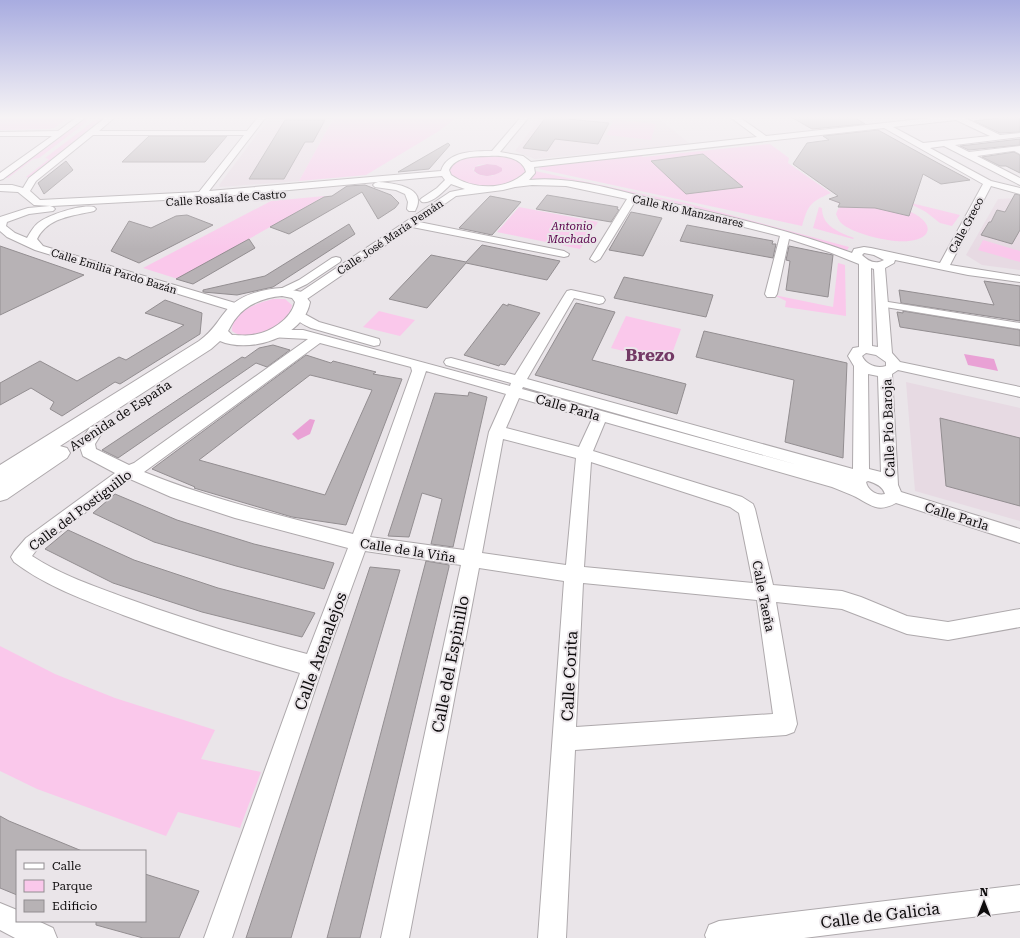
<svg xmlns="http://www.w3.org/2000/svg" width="1020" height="938" font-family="'Roboto Serif',serif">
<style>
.built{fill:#e7dae3}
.green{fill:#fac8eb;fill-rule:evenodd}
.water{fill:#e9a1d5}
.building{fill:#b7b2b5;stroke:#938e91;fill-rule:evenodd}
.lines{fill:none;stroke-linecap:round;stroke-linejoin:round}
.pedestrian-casing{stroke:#aea9ac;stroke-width:2}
.minor-casing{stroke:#aea9ac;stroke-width:2}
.tertiary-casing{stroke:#aea9ac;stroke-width:2}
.pedestrian{fill:#fff;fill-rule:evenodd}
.minor{fill:#fff;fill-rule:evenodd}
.tertiary{fill:#fff;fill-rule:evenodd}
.labels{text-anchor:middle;stroke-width:4;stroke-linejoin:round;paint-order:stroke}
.far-street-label{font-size:11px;fill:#0d0b0c;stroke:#eae5e9}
.far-park-label{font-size:11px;font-style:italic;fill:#58014a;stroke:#eae5e9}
.street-label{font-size:13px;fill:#0d0b0c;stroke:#eae5e9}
.near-street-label{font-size:16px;fill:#0d0b0c;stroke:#eae5e9}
.district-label{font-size:17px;font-weight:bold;fill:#733a65;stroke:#eae5e9}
</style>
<rect width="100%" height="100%" fill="#eae5e9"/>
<g class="built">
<path d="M270 117H334L299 181 220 187 219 185Z"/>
<path d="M541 117H657L690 144 535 159 515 151Z"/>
<path d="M1020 198V270L982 265 966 255 998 199Z"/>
<path d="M906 382 1020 408V521L915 491Z"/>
</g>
<g class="green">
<path d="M0 117H69L54 128 47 129 0 130Z"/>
<path d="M85 117H88L85 120H89L39 158 33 159 8 178H3Z"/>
<path d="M103 117H107L29 178 26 177 49 159 45 158 95 120H99Z"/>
<path d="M334 117H457L439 131 366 175 299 181Z"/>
<path d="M614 119 656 124 651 140 607 135Z"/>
<path d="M770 144 789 158 788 163 831 193C810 202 808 205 802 226L539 169 541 165 639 153 643 157Z"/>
<path d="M480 155C491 155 516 154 523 164 524 166 525 170 527 172 515 188 485 189 467 184 462 183 456 178 451 175L449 170C455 159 468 157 480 155ZM487 164 496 165 493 176H483L475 173 473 169 478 165Z"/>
<path d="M535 171 690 204 849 247 846 252 589 187 530 181Z"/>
<path d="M325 196 178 279 143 268 271 201Z"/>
<path d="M839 196C855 199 871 203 887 206 894 208 903 209 911 212 918 215 933 225 926 234 913 250 860 236 845 226 840 223 838 219 836 214L838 209 843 205 829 199Z"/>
<path d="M907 202 960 215 952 226 940 223 926 212Z"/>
<path d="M519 207 598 222 580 249 497 232Z"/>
<path d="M819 207 822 208C822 226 838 232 854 238L853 239 813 228Z"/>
<path d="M983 240 1020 251V262L978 250Z"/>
<path d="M838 263 845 265 846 316 785 307 786 301 774 295 833 307Z"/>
<path d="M273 299H285L292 305C290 325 248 345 232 331 231 311 258 303 273 299Z"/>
<path d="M379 311 415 320 400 336 363 327Z"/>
<path d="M626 316 681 329 669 362 611 348Z"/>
<path d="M0 646 55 674 115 698 215 730 201 759 261 772 240 828 178 812 166 836 37 789 0 771Z"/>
</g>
<g class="water">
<path d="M487 164 496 165 502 168V171C494 177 481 178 474 171L475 167Z"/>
<path d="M964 354 994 359 998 371 968 365Z"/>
<path d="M310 419 315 420 310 434 298 440 292 434Z"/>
</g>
<g class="building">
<path d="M546 117H569L568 119 609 123 598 144 555 139 547 151 523 148Z"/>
<path d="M791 117H854L865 124 812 129Z"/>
<path d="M1006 117H1020V132L1000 133 974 121Z"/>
<path d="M285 120H325L313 142H305L284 179H249Z"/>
<path d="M878 130 938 163 970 180 941 184 923 174 909 216 875 208 838 207 840 203 829 199 838 196 793 164 807 143 829 140 823 136Z"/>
<path d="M149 136H227L205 162H122Z"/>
<path d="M1020 139V145L969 150 960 146Z"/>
<path d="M448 143 450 145 429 169 398 172Z"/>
<path d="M1014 152 1020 155V173L1006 166H1000L982 157Z"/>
<path d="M703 154 743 187 686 194 651 161Z"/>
<path d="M66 161 73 170 44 194 38 183Z"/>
<path d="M365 185 391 195 399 203 395 208 378 219 362 192 289 234 270 227 324 197 332 196 347 186Z"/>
<path d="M1015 194 1020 195V230L1012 244 981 235 989 222H991L997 210 1005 212Z"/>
<path d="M547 195 618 207 617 209 619 210 611 222 536 209Z"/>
<path d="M490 196 521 202 492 235 459 228Z"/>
<path d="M631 212 662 218 643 256 609 250Z"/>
<path d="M187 215 213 225 139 263 111 251 129 221 151 228 176 216Z"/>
<path d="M349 224 355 234 273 287 237 295 203 292V290L265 276Z"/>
<path d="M687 225 773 241 772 244H776L773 258 680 241Z"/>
<path d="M249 239 255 248 193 284 176 279Z"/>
<path d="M482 245 560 261 547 280 466 263 427 308 389 299 431 255 466 262Z"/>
<path d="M0 246 84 275 0 315Z"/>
<path d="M789 246 833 255 828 297 786 290 790 261 786 260Z"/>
<path d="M624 277 713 295 706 317 614 298Z"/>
<path d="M984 281 1020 286V321L901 303 899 290 994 305Z"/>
<path d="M165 300 202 313 200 334 120 384 115 382 62 416 50 409 54 402 31 388 0 405V383L40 361 77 381 119 357 126 360 184 325 145 313Z"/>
<path d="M576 303 615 312 592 360 686 384 677 414 535 375Z"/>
<path d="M503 304 508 306V304L540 313 505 365 500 364 499 366 464 355Z"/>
<path d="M903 311 1020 330V346L900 327 897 312 903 313Z"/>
<path d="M704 331 847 363 843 458 785 442 794 380 696 357Z"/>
<path d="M273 345 290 350 267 367 256 363 118 458 102 450 242 357 245 358 259 348Z"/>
<path d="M306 355 331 363 333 361 376 372 373 374 402 379 346 525 292 517 194 488 195 487 152 469ZM310 375 372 390 325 495 199 460Z"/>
<path d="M469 392 487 397 453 547 431 544 442 499 422 493 409 537 388 536 435 393 468 396Z"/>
<path d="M940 418 1020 438V506L946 486Z"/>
<path d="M115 494 177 520 254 544 334 563 324 589 236 566 154 542 93 513Z"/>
<path d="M68 530 134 560 218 588 315 613 302 637 202 612 113 583 45 549Z"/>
<path d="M426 561 449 565V567L360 938H327Z"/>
<path d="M370 567 400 570 291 938H246Z"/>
<path d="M0 816 9 821 82 851H17V895L0 888Z"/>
<path d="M145 874 199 891 179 938H143L96 925V921H145Z"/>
</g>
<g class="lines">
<g class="pedestrian-casing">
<g id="pedestrian">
<path d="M1014 147 1020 150V154L1011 149Z"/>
<path d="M882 301 1020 323V329L879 306 877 304Z"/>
</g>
</g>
<g class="minor-casing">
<g id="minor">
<path d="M77 117H86L3 179 0 180V173L52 136H0V132L58 131Z"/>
<path d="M106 117H115L99 131H247L258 117H266L209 191 441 171C447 151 474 151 492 151L521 117H529L500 152 523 156 531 162 757 137 730 117H739L766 136 939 117H966L965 118 1000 135 1020 133V137L955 145 969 152 1020 146V150L977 156 1020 178V185L944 146 930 148 991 181 1020 188V194L991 186 950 265 1020 276V282L968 275 895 260 894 263 885 268 892 353 900 362 1020 387V397L898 370 892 374 898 485 901 492 1020 529V543L896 503C878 513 871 505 856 497 848 493 839 490 832 487L605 422 593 451 742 497 753 504 755 509 773 585 842 591 861 597 907 616 948 622 1020 609V627L948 640 907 634 842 609 776 602 797 724 794 732 786 735 575 750 566 938H538L564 581 479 568 409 938H381L461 565 365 551 323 666 232 938H204L300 673C241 656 181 637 123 615 85 600 47 587 14 562L11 557 14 552 26 538 115 473 83 456 79 444 90 427 95 426 100 427 103 431 95 444 96 449 129 465 134 463 308 339 269 337 268 334 269 331 274 330H303L510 386 511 383 446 365 444 362 446 359 451 358 515 375 565 294 567 291 571 290 603 297 605 300 603 303 599 304 574 298 527 379 853 469 854 366 848 356 853 348 859 347V264L829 252 789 239 777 294 775 297H767L765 294 780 236 636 200 600 259 595 262 590 259 627 199 566 186 532 185 515 187 503 190 456 196 419 222 564 251 569 254 568 256 564 257 412 227 304 301H296L294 298 296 295 450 192 465 189 451 184C444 191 432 204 422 202L420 200 422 198 437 188 445 180 442 176 202 198 52 206 34 205 18 192 0 191V185H12L23 188 29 178ZM956 120 990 136 923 143 893 127ZM884 128 983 184 940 263 871 248 864 247 854 249 852 253C787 229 719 214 652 199 612 189 570 176 529 180L535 173 534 167ZM93 135H244L199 192 40 200 30 191 36 181ZM489 156C502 155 523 157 526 172 506 191 472 190 451 175L449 170C455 156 476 156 489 156ZM864 253 874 255 884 260C875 265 868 261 862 255ZM871 268 874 269 878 347 872 346ZM320 343 411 367 412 371 353 534C282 516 213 500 144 472ZM866 353 876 355 886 362V366C877 369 866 365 862 356ZM426 371 506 394 489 432 464 550 370 537ZM868 374 878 376 881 472 869 469ZM523 387 798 465 522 389ZM519 398 592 419 579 447 506 428ZM503 439 576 458 566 565 482 553ZM591 462 730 507 739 513 753 583 584 567ZM130 479 171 497 235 518 348 548 307 654C246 638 186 620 126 598 94 586 61 575 32 556L38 548ZM868 481C875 483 883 486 885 494 877 496 868 491 866 482ZM583 583 757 600 773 714 576 727Z"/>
<path d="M378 182C393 183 429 187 415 211H409L407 209 408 202 405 194 396 190 375 187 373 185 375 183Z"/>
<path d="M50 206 53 207 55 209 53 211 29 214 7 222 6 226 15 233 27 238C30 233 33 227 38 223 48 215 81 204 94 207L96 209 94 211C73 216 48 217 37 239L43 246 242 305 244 308 242 311H234L35 250 7 237 0 231V217L28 208Z"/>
<path d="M336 257 340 258 341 260 340 262 307 284 282 296 278 294 276 292 278 290 299 280 332 258Z"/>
<path d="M299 311 319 322 379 339 380 342 379 345 374 346 311 328C304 325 297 321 293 315L295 312Z"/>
<path d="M1020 885V911L804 938H706L705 935 709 925 719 921Z"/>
<path d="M0 903 17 910V921H38L53 928 57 938H15L0 930Z"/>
</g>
</g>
<g class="tertiary-casing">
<path id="tertiary" d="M282 288 302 292 310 302C304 337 250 354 220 341L211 349 60 446 67 448 70 453 67 458 7 499 0 501V465L199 341C213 331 216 323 226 311 238 295 263 289 282 288ZM282 296 292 298 295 302C291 320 269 333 252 335 246 336 238 335 232 335L228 331C231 326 233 321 237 317 247 304 266 297 282 296Z"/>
</g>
<use href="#pedestrian" class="pedestrian"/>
<use href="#minor" class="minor"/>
<use href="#tertiary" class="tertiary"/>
</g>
<linearGradient id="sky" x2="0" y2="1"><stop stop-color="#a8ace0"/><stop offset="0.47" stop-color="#f6f3f5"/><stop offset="1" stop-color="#f6f3f5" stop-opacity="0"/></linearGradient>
<rect width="1020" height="249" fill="url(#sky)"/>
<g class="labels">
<g class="far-street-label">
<text transform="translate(226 198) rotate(-4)" y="4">Calle Rosalía de Castro</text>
<text transform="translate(688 211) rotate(13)" y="4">Calle Río Manzanares</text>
<text transform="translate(966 225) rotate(-62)" y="4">Calle Greco</text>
<text transform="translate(390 237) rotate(-34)" y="4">Calle José María Pemán</text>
<text transform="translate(114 271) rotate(17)" y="4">Calle Emilia Pardo Bazán</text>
</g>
<g class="far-park-label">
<text x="572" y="230">Antonio<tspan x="572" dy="13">Machado</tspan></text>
</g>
<g class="street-label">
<text transform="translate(568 407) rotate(16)" y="5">Calle Parla</text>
<text transform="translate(120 415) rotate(-33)" y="5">Avenida de España</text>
<text transform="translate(888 428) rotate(-92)" y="5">Calle Pío Baroja</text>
<text transform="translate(80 510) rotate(-37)" y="5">Calle del Postiguillo</text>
<text transform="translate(957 516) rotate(17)" y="5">Calle Parla</text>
<text transform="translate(408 550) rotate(9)" y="5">Calle de la Viña</text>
<text transform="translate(764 596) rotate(79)" y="5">Calle Taeña</text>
</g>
<g class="near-street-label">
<text transform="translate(320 651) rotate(-70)" y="6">Calle Arenalejos</text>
<text transform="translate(450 664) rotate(-79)" y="6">Calle del Espinillo</text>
<text transform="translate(569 676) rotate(-87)" y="6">Calle Corita</text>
<text transform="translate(880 915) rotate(-7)" y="6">Calle de Galicia</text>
</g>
<g class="district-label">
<text x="650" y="361">Brezo</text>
</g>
</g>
<rect x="16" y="850" width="130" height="72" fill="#eae5e9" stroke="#928e91"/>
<rect x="24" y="863" width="20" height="6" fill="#ffffff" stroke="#928e91"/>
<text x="52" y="870" font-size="12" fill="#0d0b0c">Calle</text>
<rect x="24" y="880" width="20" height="12" fill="#fac8eb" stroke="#928e91"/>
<text x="52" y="890" font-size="12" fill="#0d0b0c">Parque</text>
<rect x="24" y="900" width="20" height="12" fill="#b7b2b5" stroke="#928e91"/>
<text x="52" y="910" font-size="12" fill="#0d0b0c">Edificio</text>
<g transform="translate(984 902)" stroke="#eae5e9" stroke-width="3" paint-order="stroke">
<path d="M0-3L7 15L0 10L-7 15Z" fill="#0d0b0c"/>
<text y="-6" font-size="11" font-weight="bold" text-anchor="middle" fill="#0d0b0c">N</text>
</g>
</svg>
